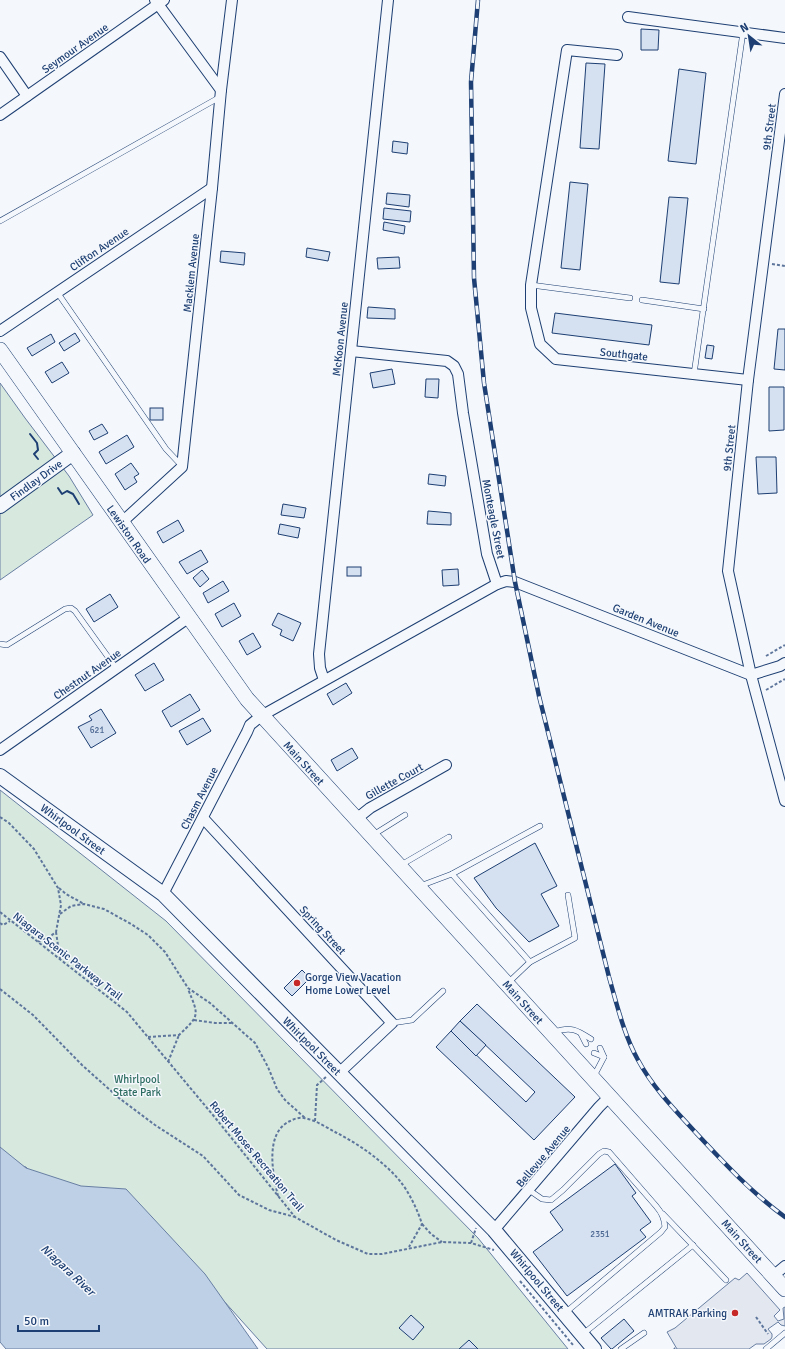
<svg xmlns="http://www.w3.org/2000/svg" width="785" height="1349" font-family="Signika,sans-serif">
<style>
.green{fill:#d7e8df;stroke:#687fa3}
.parking{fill:#e3e8f0;stroke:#687fa3}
.water{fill:#bed0e5;stroke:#687fa3}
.building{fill:#d5e0f0;stroke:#1d3f73}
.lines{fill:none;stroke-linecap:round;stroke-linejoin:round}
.lane-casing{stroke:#1d3f73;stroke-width:6}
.street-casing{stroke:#1d3f73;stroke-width:12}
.secondary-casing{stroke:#1d3f73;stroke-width:16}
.primary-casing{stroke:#1d3f73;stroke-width:16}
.path{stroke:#5e769c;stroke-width:2;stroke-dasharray:3 2;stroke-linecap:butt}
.lane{stroke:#f4f7fb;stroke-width:5}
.street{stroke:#f4f7fb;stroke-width:10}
.secondary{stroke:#f4f7fb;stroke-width:14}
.primary{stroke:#f4f7fb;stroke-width:15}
.rail-casing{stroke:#1d3f73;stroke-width:4.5}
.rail{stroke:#f4f7fb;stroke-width:3;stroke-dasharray:9;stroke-linecap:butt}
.wall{stroke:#1d3f73;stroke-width:2}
.poi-dot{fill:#c62828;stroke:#f4f7fb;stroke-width:1.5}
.labels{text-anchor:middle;stroke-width:3;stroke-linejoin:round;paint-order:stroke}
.number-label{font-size:9px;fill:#4b6792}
.street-label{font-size:11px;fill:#1d3f73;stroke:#f4f7fb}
.poi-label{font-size:11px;fill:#1d3f73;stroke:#f4f7fb;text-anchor:start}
.park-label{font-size:11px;fill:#2c6c60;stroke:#f4f7fb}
.water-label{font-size:12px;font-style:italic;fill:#1d3f73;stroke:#f4f7fb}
</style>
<rect width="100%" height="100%" fill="#f4f7fb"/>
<g class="green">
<path d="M0 383 25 418 69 476 93 515 0 580Z"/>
<path d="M0 790 166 921 478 1238 568 1349H267L196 1270 65 1212 26 1167 0 1160Z"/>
</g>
<path class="parking" d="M747 1273 780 1310 774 1316 778 1321 784 1319 783 1308 785 1307V1326L781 1325 778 1322 768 1329 772 1334V1337L771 1339 764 1344H756L749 1349H677L667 1332 675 1328 735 1278 739 1280Z"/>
<path class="water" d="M0 1147 26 1168 81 1186 126 1189 205 1274 258 1349H6L0 1342Z"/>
<g class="building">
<path d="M641 29 659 30 658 50H641Z"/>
<path d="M586 63 605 64 599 149 580 148Z"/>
<path d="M679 69 706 73 696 164 668 161Z"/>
<path d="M393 141 408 143 407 154 392 152Z"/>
<path d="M570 182 588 184 580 270 561 268Z"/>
<path d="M387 193 410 195 409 207 386 204Z"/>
<path d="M669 197 688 198 679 284 660 282Z"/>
<path d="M384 208 411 211 410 222 383 219Z"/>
<path d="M384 222 405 226 404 234 383 230Z"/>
<path d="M307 248 330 252 328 261 306 257Z"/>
<path d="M221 251 245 253 244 265 220 262Z"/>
<path d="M399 257 400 268 378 269 377 258Z"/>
<path d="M368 307 395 309V319L367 318Z"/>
<path d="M555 313 652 325 649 345 552 333Z"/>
<path d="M778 329H785V370L774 369Z"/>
<path d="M75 333 80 341 64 351 59 343Z"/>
<path d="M51 334 55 342 32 356 27 348Z"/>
<path d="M707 345 714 346 712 359 705 358Z"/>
<path d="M62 362 69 373 52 383 45 372Z"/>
<path d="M392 369 395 384 373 388 370 373Z"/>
<path d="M426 379H439L438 398 425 397Z"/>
<path d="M769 387H784V430L769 431Z"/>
<rect x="150" y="408" width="13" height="12"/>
<path d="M102 424 108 433 94 440 89 431Z"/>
<path d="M127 435 134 447 106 464 99 452Z"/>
<path d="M756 457H776L777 493 758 494Z"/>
<path d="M131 463 139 474 134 477 137 482 125 490 115 474Z"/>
<path d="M429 474 446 476 445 486 428 484Z"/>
<path d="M283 504 306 508 304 518 281 515Z"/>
<path d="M428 511 451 513V525L427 524Z"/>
<path d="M178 520 184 531 163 543 157 532Z"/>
<path d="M280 524 300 528 298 538 278 534Z"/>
<path d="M201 550 208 562 187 574 179 562Z"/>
<rect x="347" y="567" width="14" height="9"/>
<path d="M458 569 459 585 443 586 442 570Z"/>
<path d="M202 570 209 579 200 587 193 578Z"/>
<path d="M223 581 229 591 208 603 203 593Z"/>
<path d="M110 594 118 607 94 622 86 609Z"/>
<path d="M234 603 241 616 222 627 215 614Z"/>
<path d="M278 613 301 623 293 641 280 635 282 630 272 625Z"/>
<path d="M253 633 261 647 247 655 239 641Z"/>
<path d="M154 663 164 680 145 691 135 675Z"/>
<path d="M346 683 352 693 333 705 327 694Z"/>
<path d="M190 694 200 710 171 727 162 711Z"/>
<path d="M101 709 116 733 91 748 78 727 92 720 89 716Z"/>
<path d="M203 718 211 731 187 745 179 731Z"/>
<path d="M352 748 358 758 337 771 331 760Z"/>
<path d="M535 843 557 886 541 894 559 926 529 942 496 908 474 878Z"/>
<path d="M302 970 310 978 292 996 284 988Z"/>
<path d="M477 1004 575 1097 534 1140 436 1047 451 1031 526 1102 535 1092 460 1021Z"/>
<path d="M460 1021 486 1045 476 1056 451 1031Z"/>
<path d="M615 1164 636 1193 632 1196 651 1222 640 1230 646 1237 567 1296 533 1252 563 1230 550 1212Z"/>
<path d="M411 1315 424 1327 413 1340 399 1328Z"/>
<path d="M624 1319 634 1331 612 1349H611L601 1338Z"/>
<path d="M469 1340 478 1349H459Z"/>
</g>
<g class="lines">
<g class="lane-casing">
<g id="lane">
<path d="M0 221 220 97"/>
<path d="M531 285 630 298"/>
<path d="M57 292 166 449 181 465"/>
<path d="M642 300 704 309"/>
<path d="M694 374 743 32"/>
<path d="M0 644 7 645 65 609 71 608 75 611 116 668"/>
<path d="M373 835 405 815"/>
<path d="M401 865 449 837"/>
<path d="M452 874 540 826"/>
<path d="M420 886 452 874 530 962 508 983"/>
<path d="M530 962 575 938 568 895"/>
<path d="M392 1023 412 1020 443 991"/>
<path d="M554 1032C571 1026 577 1030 591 1039"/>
<path d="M581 1034 586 1044"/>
<path d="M594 1053 604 1057"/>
<path d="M594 1076 604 1057 600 1048"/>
<path d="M529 1190 542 1199 551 1200 563 1190 599 1154 604 1151 609 1152 656 1206C662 1213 664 1218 665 1227L661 1232 565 1313"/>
<path d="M663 1214 726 1280"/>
<path d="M583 1334 693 1245"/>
<path d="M621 1349 644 1333"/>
<path d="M766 1349 785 1333"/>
</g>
</g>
<g class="street-casing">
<g id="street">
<path d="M155 0 221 90"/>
<path d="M628 17 785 38"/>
<path d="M617 55 567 50 531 285V308L540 344 556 359 748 380"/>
<path d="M0 57 27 96"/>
<path d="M785 94 748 380 728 571 751 675 785 801"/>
<path d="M0 115 164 0"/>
<path d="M0 331 212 188"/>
<path d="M351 351 447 361 454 366 458 374 463 413 487 554 497 584"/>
<path d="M121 523 182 467 212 188 221 90 232 0"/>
<path d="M324 680 320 668 319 654 388 0"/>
<path d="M0 750 188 618"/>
<path d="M203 818 392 1023 339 1073"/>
<path d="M355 820 370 808 446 765"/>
<path d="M163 894 247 732 250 725 261 716 497 584 506 581 515 582 751 675 780 666 785 663"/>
<path d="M494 1230 599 1107 609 1097"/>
<path d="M773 1276 785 1266"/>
</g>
</g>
<g class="secondary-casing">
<g id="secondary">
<path d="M0 506 73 453"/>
<path d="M0 776 163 894 494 1230 594 1349"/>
</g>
</g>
<g class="primary-casing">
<path id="primary" d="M0 350 247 699 785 1289"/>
</g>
<g class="path">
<path d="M772 264 785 266"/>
<path d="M766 656 785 645"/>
<path d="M766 690 785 679"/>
<path d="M0 817 9 823 34 849 58 888 61 905 56 932 48 938 37 942"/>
<path d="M59 888 66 894 84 904"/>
<path d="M0 912 127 1012 217 1120 295 1217 336 1240 368 1254H382L442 1242 471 1243 494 1250"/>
<path d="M60 914 71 906 84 904 104 909 131 924 148 935 165 952 188 988 210 1003 255 1043 268 1067 277 1089 285 1100 305 1118"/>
<path d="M0 923 3 925 10 921"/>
<path d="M56 932 60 959"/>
<path d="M0 989 33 1015 82 1065 119 1098 155 1125 203 1156 239 1195 269 1210 295 1217"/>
<path d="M194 1020 215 1023H232"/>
<path d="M148 1037 179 1035C200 1015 199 1016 188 989"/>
<path d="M168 1062 179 1035"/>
<path d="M315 1121 317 1085 326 1077"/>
<path d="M278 1196C273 1175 264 1133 290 1121 294 1119 299 1117 304 1118 316 1120 327 1128 337 1133 360 1145 383 1161 400 1181 409 1192 418 1211 422 1224L409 1247"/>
<path d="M422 1224 431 1234 442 1242"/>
<path d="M471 1243 476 1228"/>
<path d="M520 1281 573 1345"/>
<path d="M756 1317 768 1334"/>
<path d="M674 1348 675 1349"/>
</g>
<use href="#lane" class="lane"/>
<use href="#street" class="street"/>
<use href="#secondary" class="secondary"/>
<use href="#primary" class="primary"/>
<g class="rail-casing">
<path id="rail" d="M478 0 471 82 474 278 484 383 515 582 539 696 609 977C617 1005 624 1035 638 1060 653 1088 676 1111 697 1134 725 1164 752 1193 785 1217"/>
</g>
<use href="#rail" class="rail"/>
<g class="wall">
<path d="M30 434 37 443 38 450 34 454 38 459"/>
<path d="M58 488 62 494 67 491 73 494 79 504"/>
</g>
</g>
<g class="poi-dot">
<circle cx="297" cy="983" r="4"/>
<circle cx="735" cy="1313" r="4"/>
</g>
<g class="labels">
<g class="number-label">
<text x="97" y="733">621</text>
<text x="600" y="1237">2351</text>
</g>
<g class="street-label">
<text transform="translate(75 48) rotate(-35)" y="4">Seymour Avenue</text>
<text transform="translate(769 127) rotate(-83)" y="4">9th Street</text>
<text transform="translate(99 249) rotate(-34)" y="4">Clifton Avenue</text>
<text transform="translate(191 273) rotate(-84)" y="4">Macklem Avenue</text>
<text transform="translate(340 339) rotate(-84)" y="4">McKoon Avenue</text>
<text transform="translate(624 354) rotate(6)" y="4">Southgate</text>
<text transform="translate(729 448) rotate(-84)" y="4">9th Street</text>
<text transform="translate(36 480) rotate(-36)" y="4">Findlay Drive</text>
<text transform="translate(494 519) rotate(79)" y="4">Monteagle Street</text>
<text transform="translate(129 534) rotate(55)" y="4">Lewiston Road</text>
<text transform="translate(646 620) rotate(22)" y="4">Garden Avenue</text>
<text transform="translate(87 674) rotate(-35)" y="4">Chestnut Avenue</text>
<text transform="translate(304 763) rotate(48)" y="4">Main Street</text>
<text transform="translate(394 781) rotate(-29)" y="4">Gillette Court</text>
<text transform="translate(199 798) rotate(-63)" y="4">Chasm Avenue</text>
<text transform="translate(73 829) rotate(36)" y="4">Whirlpool Street</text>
<text transform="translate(323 930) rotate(47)" y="4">Spring Street</text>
<text transform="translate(68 956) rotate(38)" y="4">Niagara Scenic Parkway Trail</text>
<text transform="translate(523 1002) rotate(48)" y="4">Main Street</text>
<text transform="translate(312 1046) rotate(45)" y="4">Whirlpool Street</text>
<text transform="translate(257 1156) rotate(50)" y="4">Robert Moses Recreation Trail</text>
<text transform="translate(543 1156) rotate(-50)" y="4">Bellevue Avenue</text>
<text transform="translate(742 1241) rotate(48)" y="4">Main Street</text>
<text transform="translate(537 1280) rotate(50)" y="4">Whirlpool Street</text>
</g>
<g class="poi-label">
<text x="305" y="981">Gorge View Vacation<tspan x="305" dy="13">Home Lower Level</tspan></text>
<text x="727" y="1317" text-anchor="end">AMTRAK Parking</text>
</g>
<g class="park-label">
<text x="137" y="1083">Whirlpool<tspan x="137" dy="13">State Park</tspan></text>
</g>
<g class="water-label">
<text transform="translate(68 1270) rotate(43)" y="4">Niagara River</text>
</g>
</g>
<g transform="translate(749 36) rotate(330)" stroke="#f4f7fb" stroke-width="3" paint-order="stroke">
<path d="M0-3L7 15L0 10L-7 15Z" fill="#1d3f73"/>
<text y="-6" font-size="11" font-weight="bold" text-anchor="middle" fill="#1d3f73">N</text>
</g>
<path d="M18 1325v6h81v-6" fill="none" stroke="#1d3f73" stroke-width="2"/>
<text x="24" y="1325" font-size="12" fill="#1d3f73" stroke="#f4f7fb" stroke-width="3" paint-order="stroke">50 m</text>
</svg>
